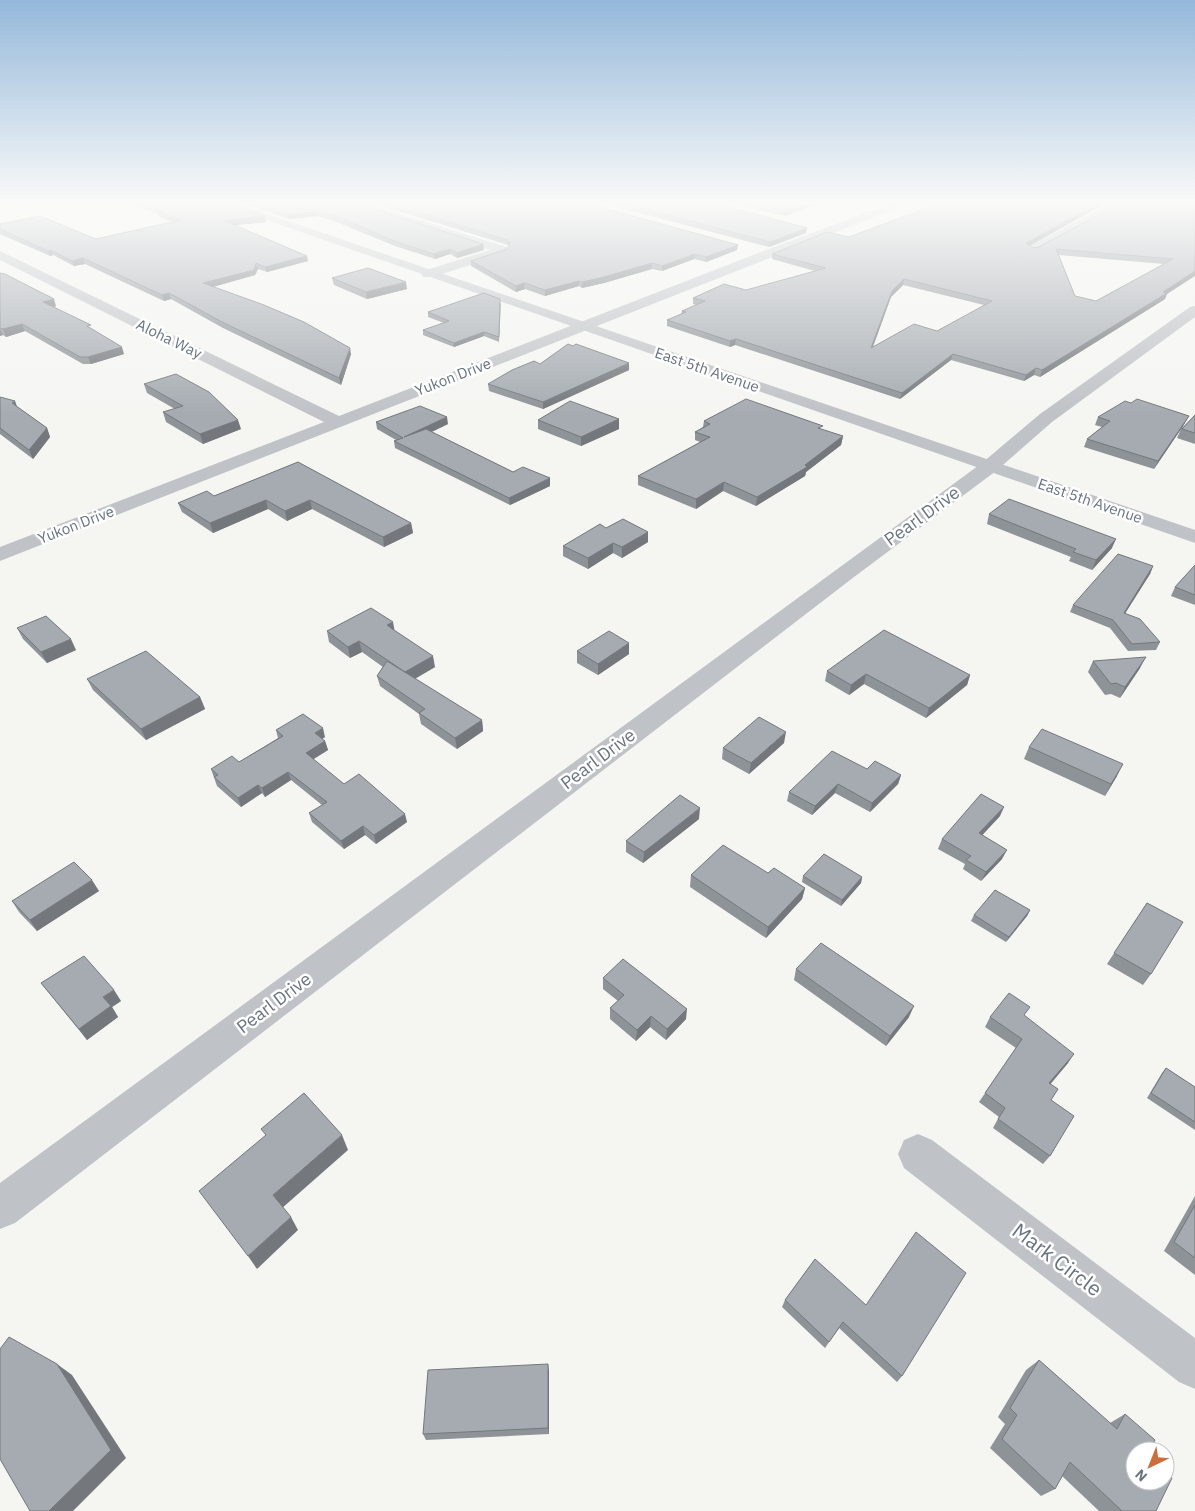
<svg xmlns="http://www.w3.org/2000/svg" width="1195" height="1511" font-family="'IBM Plex Sans',sans-serif">
<style>
.lines{fill:none;stroke-linecap:round;stroke-linejoin:round}
.minor{fill:#bfc2c6;fill-rule:evenodd}
.tertiary{fill:#bfc2c6;fill-rule:evenodd}
.wall{fill:#8e9398;fill-rule:evenodd}
.shaded-wall{fill:#74787c}
.building{fill:#a5abb1;stroke:#74787c;fill-rule:evenodd}
.labels{text-anchor:middle;stroke-width:5;stroke-linejoin:round;paint-order:stroke}
.far-street-label{font-size:15px;fill:#687380;stroke:#fff}
.street-label{font-size:18px;fill:#687380;stroke:#fff}
.near-street-label{font-size:21px;fill:#687380;stroke:#fff}
</style>
<rect width="100%" height="100%" fill="#f5f5f2"/>
<g class="lines">
<g class="minor">
<path d="M343 202H361L507 247 509 250 507 253 433 277H423L421 274 423 271 490 250Z"/>
<path d="M896 202H912L0 561V547L324 422 0 260V251L339 416 766 250Z"/>
<path d="M1113 202H1127L1036 251 1032 252 1026 248Z"/>
<path d="M1195 306V317L1052 422 996 471 854 577 15 1223 0 1229V1183L982 463 1040 414 1190 307Z"/>
<path d="M918 1134 932 1140 1195 1338V1389L1179 1382 904 1168 898 1154 904 1140Z"/>
</g>
<path class="tertiary" d="M215 202H232L1195 530V543Z"/>
</g>
<g class="wall">
<path d="M125 202H224L265 216 266 222 235 225 308 261 267 272 258 269 255 275 213 287 351 354 341 385 223 328 171 299 164 301 85 264 74 266 53 255 50 256 0 234V224L96 239 173 222 159 217 158 214Z"/>
<path d="M239 202H353L483 244 484 250 457 258 450 254 435 259 395 246 334 221 318 216 289 219Z"/>
<path d="M369 202H582L737 250 706 262 694 259 662 271 652 269 604 283 582 288 579 286 545 296 525 289 516 292 471 266V261L507 249 509 247 508 245Z"/>
<path d="M598 202H709L806 233 769 247Z"/>
<path d="M726 202H821L785 216Z"/>
<path d="M913 202H1108L1029 246 1033 248 1195 207 1165 299 1040 377 1034 375 1024 381 951 360 900 399 735 345 730 347 667 326V320L681 314 682 311 696 305 693 304V298L746 290 815 271 772 259V254L849 237 929 207 913 203ZM1059 255 1164 264 1096 301 1075 296ZM903 285 984 305 937 331 873 347 891 297Z"/>
<path d="M0 273 56 306 54 307 93 330 124 354 91 364H83L25 331 6 337 3 335 0 336Z"/>
<path d="M332 278 407 289 367 299 334 285Z"/>
<path d="M501 303 499 342 484 336 454 347 423 335V330L444 323 428 317V312Z"/>
<path d="M540 364 629 370 543 409 489 391 488 384Z"/>
<path d="M144 384 241 429 203 444 166 422 163 412 175 409 147 393Z"/>
<path d="M0 397 15 401 17 407 47 428 50 437 33 459 0 434Z"/>
<path d="M1195 415V444L1177 438 1181 429 1154 469 1084 447 1087 439 1102 427 1095 425 1098 417 1185 423 1182 428Z"/>
<path d="M619 419V429L581 446 538 429V420Z"/>
<path d="M704 421 822 430 843 436 841 445 806 472 805 476 756 506 723 491 696 509 638 485V476L700 442 695 440V432L703 427Z"/>
<path d="M376 422 448 424 432 432 513 472 550 486 510 505 395 448 394 441 396 440 377 429Z"/>
<path d="M298 462 411 523 413 533 384 547 312 509 287 521 268 509 213 533 182 512 178 503 214 496Z"/>
<path d="M989 514 1112 548 1092 570 1069 561 1071 557 987 524Z"/>
<path d="M606 528 648 542 622 558 613 553 588 569 563 556V546Z"/>
<path d="M1195 565V605L1171 596 1175 587Z"/>
<path d="M1153 566 1150 574 1125 613 1160 642 1156 650 1128 651 1110 628 1070 612 1073 605Z"/>
<path d="M17 628 76 650 47 663 23 639Z"/>
<path d="M327 631H395L435 667 415 679 482 720 483 731 457 749 421 724 419 714 380 686 377 676 383 667 362 652 350 658 329 642Z"/>
<path d="M577 651 629 654 598 675 577 663Z"/>
<path d="M1093 661 1140 668 1120 698 1111 694 1105 695 1088 672Z"/>
<path d="M827 671 970 675 967 685 926 718 864 684 849 695 825 681Z"/>
<path d="M87 679 200 697 205 709 146 740 93 690Z"/>
<path d="M276 730 325 737 322 739 325 741 328 750 313 759 344 784 407 822 376 844 365 835 344 849 312 822 309 813 322 805 291 780 265 797 262 793 241 807 217 786 211 769 239 762 278 738Z"/>
<path d="M784 743 749 774 722 759 723 748Z"/>
<path d="M1029 747 1117 776 1105 796 1024 759Z"/>
<path d="M867 769 901 775 898 784 870 812 835 793 812 815 787 801 789 792Z"/>
<path d="M1000 816 982 835 1002 859 981 881 963 869 965 864 938 849 942 839Z"/>
<path d="M699 819 643 863 626 852V841Z"/>
<path d="M768 873 805 888 802 899 766 938 690 887 691 875Z"/>
<path d="M803 876 862 877 861 883 841 906 802 882Z"/>
<path d="M99 891 37 931 19 912 12 901Z"/>
<path d="M1147 903 1151 974 1143 985 1107 964Z"/>
<path d="M1030 910 1027 916 1006 942 971 921 974 915Z"/>
<path d="M796 969 909 1017 886 1046 794 980Z"/>
<path d="M603 978 686 1019 666 1040 650 1027 636 1041 610 1019V1008L618 1001 603 989Z"/>
<path d="M41 983 121 1001 112 1007 118 1017 87 1040Z"/>
<path d="M1025 1016 1068 1063 1050 1084 1051 1100 1050 1156 1043 1164 993 1128 999 1117 979 1102 1016 1048 985 1027 990 1017Z"/>
<path d="M1166 1068 1195 1087V1130L1147 1098 1162 1073Z"/>
<path d="M1195 1196V1275L1164 1251Z"/>
<path d="M815 1259 902 1376 897 1382 839 1328 825 1348 782 1307 785 1300Z"/>
<path d="M1039 1360 1110 1423 1125 1414 1135 1451 1156 1511H1099L1062 1476 1055 1489 1041 1496 990 1448 1005 1424 998 1417 1026 1370Z"/>
<path d="M549 1371V1434L426 1440 423 1434Z"/>
</g>
<g class="shaded-wall">
<path d="M809 202H821L785 216 786 211Z"/>
<path d="M1101 202H1108L1024 249 1026 243Z"/>
<path d="M317 211 318 216 289 219 288 214Z"/>
<path d="M265 216 266 222 227 226 225 221Z"/>
<path d="M807 228 806 233 769 247 770 242Z"/>
<path d="M483 244 484 250 457 258V253Z"/>
<path d="M738 245 737 250 706 262V257Z"/>
<path d="M450 249V254L435 259 434 254Z"/>
<path d="M51 250 53 255 50 256 48 251Z"/>
<path d="M695 254 694 259 662 271V266Z"/>
<path d="M307 256 308 261 267 272 265 267Z"/>
<path d="M83 258 85 264 74 266 72 261Z"/>
<path d="M256 263 258 269 255 275 205 289 203 283Z"/>
<path d="M652 263V269L604 283 582 288V282Z"/>
<path d="M1195 271V276L1167 294 1165 299 1040 377 1042 370Z"/>
<path d="M904 279 903 285 891 297 870 354 871 348 892 291Z"/>
<path d="M579 281V286L545 296V290Z"/>
<path d="M406 282 407 289 367 299 366 292Z"/>
<path d="M524 283 525 289 516 292V286Z"/>
<path d="M169 293 171 299 164 301 162 295Z"/>
<path d="M54 299 56 306 46 309 43 302Z"/>
<path d="M22 324 25 331 6 337 3 329Z"/>
<path d="M0 329 3 335 0 336Z"/>
<path d="M484 332V336L454 347V343Z"/>
<path d="M736 339 735 345 730 347V341Z"/>
<path d="M122 347 124 354 91 364 88 357Z"/>
<path d="M350 348 351 354 341 385 339 378Z"/>
<path d="M953 354 951 360 900 399 902 393Z"/>
<path d="M629 363V370L543 409V402Z"/>
<path d="M1036 368 1034 375 1024 381 1026 375Z"/>
<path d="M15 401 18 410 12 403Z"/>
<path d="M1189 416 1185 423 1154 469 1158 461Z"/>
<path d="M447 417 448 424 405 444 404 437Z"/>
<path d="M619 419V429L581 446V437Z"/>
<path d="M238 420 241 429 203 444 200 434Z"/>
<path d="M47 428 50 437 33 459 29 450Z"/>
<path d="M843 436 841 445 806 472 805 476 756 506 757 497 805 465Z"/>
<path d="M550 478V486L510 505 509 498Z"/>
<path d="M724 482 723 491 696 509V499Z"/>
<path d="M266 500 268 509 213 533 210 523Z"/>
<path d="M310 500 312 509 287 521 285 511Z"/>
<path d="M411 523 413 533 384 547 383 537Z"/>
<path d="M648 532V542L622 558V547Z"/>
<path d="M1116 539 1112 548 1092 570 1096 560Z"/>
<path d="M613 543V553L588 569V558Z"/>
<path d="M1153 566 1150 574 1121 620 1124 613Z"/>
<path d="M393 622 395 633 387 625Z"/>
<path d="M71 639 76 650 47 663 41 652Z"/>
<path d="M359 641 362 652 350 658 348 647Z"/>
<path d="M629 643V654L598 675V664Z"/>
<path d="M433 656 435 667 407 683 405 672Z"/>
<path d="M1146 657 1140 668 1120 698 1125 687Z"/>
<path d="M866 674 864 684 849 695 851 685Z"/>
<path d="M970 675 967 685 926 718 929 708Z"/>
<path d="M200 697 205 709 146 740 141 729Z"/>
<path d="M482 720 483 731 457 749 455 738Z"/>
<path d="M323 728 325 737 317 742 315 733Z"/>
<path d="M786 732 784 743 749 774 751 763Z"/>
<path d="M325 741 328 750 309 762 306 753Z"/>
<path d="M1123 764 1117 776 1105 796 1111 784Z"/>
<path d="M288 772 291 780 265 797 262 788Z"/>
<path d="M901 775 898 784 870 812 872 803Z"/>
<path d="M838 784 835 793 812 815 815 806Z"/>
<path d="M258 785 262 793 241 807 238 798Z"/>
<path d="M1004 807 1000 816 975 843 979 833Z"/>
<path d="M700 808 699 819 643 863 644 852Z"/>
<path d="M405 814 407 822 376 844 374 835Z"/>
<path d="M363 826 365 835 344 849 341 841Z"/>
<path d="M1007 850 1002 859 981 881 986 872Z"/>
<path d="M862 877 861 883 841 906 842 900Z"/>
<path d="M92 880 99 891 37 931 30 920Z"/>
<path d="M805 888 802 899 766 938 768 927Z"/>
<path d="M1030 910 1027 916 1006 942 1009 937Z"/>
<path d="M114 990 121 1001 112 1007 118 1017 87 1040 79 1029 103 997Z"/>
<path d="M914 1006 909 1017 886 1046 890 1036Z"/>
<path d="M687 1009 686 1019 666 1040 667 1029Z"/>
<path d="M651 1016 650 1027 636 1041 637 1030Z"/>
<path d="M1074 1054 1068 1063 1043 1093 1049 1083Z"/>
<path d="M342 1135 348 1150 281 1209 273 1195Z"/>
<path d="M291 1217 298 1230 257 1269 248 1256Z"/>
<path d="M57 1364 72 1375 126 1458 73 1511H49Z"/>
<path d="M548 1364 549 1371V1434L548 1428Z"/>
</g>
<g class="building">
<path d="M138 202H224L265 216 225 221 307 256 265 267 256 263 254 270 203 283 264 305 304 322 350 348 339 378 222 322 169 293 162 295 83 258 72 261 51 250 48 251 0 229V224L40 216 96 239 181 220 158 212 163 211Z"/>
<path d="M253 202H353L483 244 457 253 450 249 434 254 394 241 333 215 317 211 288 214Z"/>
<path d="M385 202H582L738 245 706 257 695 254 662 266 652 263 604 277 582 282 579 281 545 290 524 283 516 286 471 261 507 249 510 243 507 240Z"/>
<path d="M618 202H709L807 228 770 242Z"/>
<path d="M748 202H809L786 211Z"/>
<path d="M933 202H1101L1026 243 1033 248 1039 247 1122 202H1177L1195 207V271L1163 292 1167 293 1042 370 1036 368 1026 375 953 354 902 393 736 339 730 341 667 320 686 312 682 311 705 301 693 298 724 284 746 290 826 268 772 254 827 232 849 237 938 204ZM1056 249 1173 259 1096 301 1075 296ZM904 279 992 301 937 331 914 324 871 348 892 291Z"/>
<path d="M368 268 406 282 366 292 332 278Z"/>
<path d="M0 273 5 274 54 299 43 302 91 325 87 326 122 347 88 357H80L22 324 3 329 0 328Z"/>
<path d="M484 293 500 299 499 337 484 332 454 343 423 330 449 321 428 312Z"/>
<path d="M568 344 573 346 576 344 629 363 543 402 488 384 512 370 534 361 540 364Z"/>
<path d="M176 374 209 392 238 420 200 434 163 412 183 406 144 384Z"/>
<path d="M0 397 15 401 12 403 47 428 29 450 0 428Z"/>
<path d="M746 399 823 426 818 428 843 436 805 465 807 467 757 497 724 482 696 499 638 476 710 437 695 432 710 424 704 421Z"/>
<path d="M1137 399 1189 416 1158 461 1087 439 1110 421 1098 417 1125 401 1131 403Z"/>
<path d="M570 401 619 419 581 437 538 420Z"/>
<path d="M420 406 447 417 404 437 426 429 513 472 523 467 550 478 509 498 394 441 403 438 376 422Z"/>
<path d="M1195 415V433L1182 429Z"/>
<path d="M298 462 411 523 383 537 310 500 285 511 266 500 210 523 178 503 207 491 214 496Z"/>
<path d="M1009 499 1116 539 1096 560 1073 552 1076 549 989 514Z"/>
<path d="M623 519 648 532 622 547 613 543 588 558 563 546 600 524 606 528Z"/>
<path d="M1118 554 1153 566 1124 613 1140 619 1160 642 1132 644 1113 620 1073 605Z"/>
<path d="M1195 565V595L1175 587Z"/>
<path d="M371 608 393 622 387 625 391 628 433 656 405 672 359 641 348 647 327 631Z"/>
<path d="M46 616 71 639 41 652 17 628Z"/>
<path d="M884 630 970 675 929 708 866 674 851 685 827 671Z"/>
<path d="M609 631 629 643 598 664 577 651Z"/>
<path d="M146 651 200 697 141 729 87 679Z"/>
<path d="M1146 657 1125 687 1116 683 1111 684 1093 661Z"/>
<path d="M387 661 482 720 455 738 419 713 425 709 377 676Z"/>
<path d="M303 714 323 728 315 733 325 741 306 753 344 784 359 774 405 814 374 835 363 826 341 841 309 813 327 802 288 772 262 788 258 785 238 798 214 777 218 775 211 769 232 756 239 762 283 736 276 730Z"/>
<path d="M759 717 786 732 751 763 723 748Z"/>
<path d="M1042 729 1123 764 1111 784 1029 747Z"/>
<path d="M832 751 867 769 875 761 901 775 872 803 838 784 815 806 789 792Z"/>
<path d="M981 794 1004 807 979 833 1007 850 986 872 966 860 971 856 942 839Z"/>
<path d="M680 795 700 808 644 852 626 841Z"/>
<path d="M723 845 768 873 774 868 805 888 768 927 691 875Z"/>
<path d="M824 854 862 877 842 900 803 876Z"/>
<path d="M74 862 92 880 30 920 12 901Z"/>
<path d="M995 890 1030 910 1009 937 974 915Z"/>
<path d="M1147 903 1183 922 1151 974 1114 953Z"/>
<path d="M821 943 914 1006 890 1036 796 969Z"/>
<path d="M84 956 114 990 103 997 111 1006 79 1029 41 983Z"/>
<path d="M623 959 687 1009 667 1029 651 1016 637 1030 610 1008 624 995 603 978Z"/>
<path d="M1009 993 1030 1007 1024 1015 1074 1054 1049 1083 1058 1089 1051 1100 1074 1116 1050 1156 998 1119 1005 1108 985 1093 1022 1039 990 1017Z"/>
<path d="M1166 1068 1195 1087V1122L1151 1093Z"/>
<path d="M304 1093 342 1135 273 1195 291 1217 248 1256 199 1191 266 1135 261 1129Z"/>
<path d="M1195 1205V1258L1174 1242Z"/>
<path d="M916 1232 966 1273 902 1376 843 1322 829 1342 785 1300 815 1259 866 1305Z"/>
<path d="M9 1337 57 1364 111 1450 49 1511H30L0 1459V1349Z"/>
<path d="M1039 1360 1117 1429 1125 1414 1155 1440 1149 1451H1135V1481H1165V1472L1172 1478 1156 1511H1122L1070 1462 1055 1489 1002 1439 1017 1415 1010 1408Z"/>
<path d="M548 1364V1428L423 1434 428 1370Z"/>
</g>
<linearGradient id="sky" x2="0" y2="1"><stop stop-color="#94b8da"/><stop offset="0.49" stop-color="#fafaf9"/><stop offset="1" stop-color="#fafaf9" stop-opacity="0"/></linearGradient>
<rect width="1195" height="414" fill="url(#sky)"/>
<g class="labels">
<g class="far-street-label">
<text transform="translate(169 339) rotate(26)" y="5">Aloha Way</text>
<text transform="translate(707 370) rotate(19)" y="5">East 5th Avenue</text>
<text transform="translate(453 377) rotate(-21)" y="5">Yukon Drive</text>
<text transform="translate(1090 501) rotate(19)" y="5">East 5th Avenue</text>
<text transform="translate(76 525) rotate(-21)" y="5">Yukon Drive</text>
</g>
<g class="street-label">
<text transform="translate(922 516) rotate(-36)" y="6">Pearl Drive</text>
<text transform="translate(598 759) rotate(-37)" y="6">Pearl Drive</text>
<text transform="translate(274 1003) rotate(-37)" y="6">Pearl Drive</text>
</g>
<g class="near-street-label">
<text transform="translate(1057 1260) rotate(37)" y="7">Mark Circle</text>
</g>
</g>
<g transform="translate(1150 1466) rotate(223)"><circle r="24" fill="#ffffff" stroke="#c3c7cc"/>
<path d="M0-4L9 19L0 12L-9 19Z" fill="#cd6d3b"/>
<text y="-8" font-size="14" font-weight="bold" text-anchor="middle" fill="#687380">N</text>
</g>
</svg>
